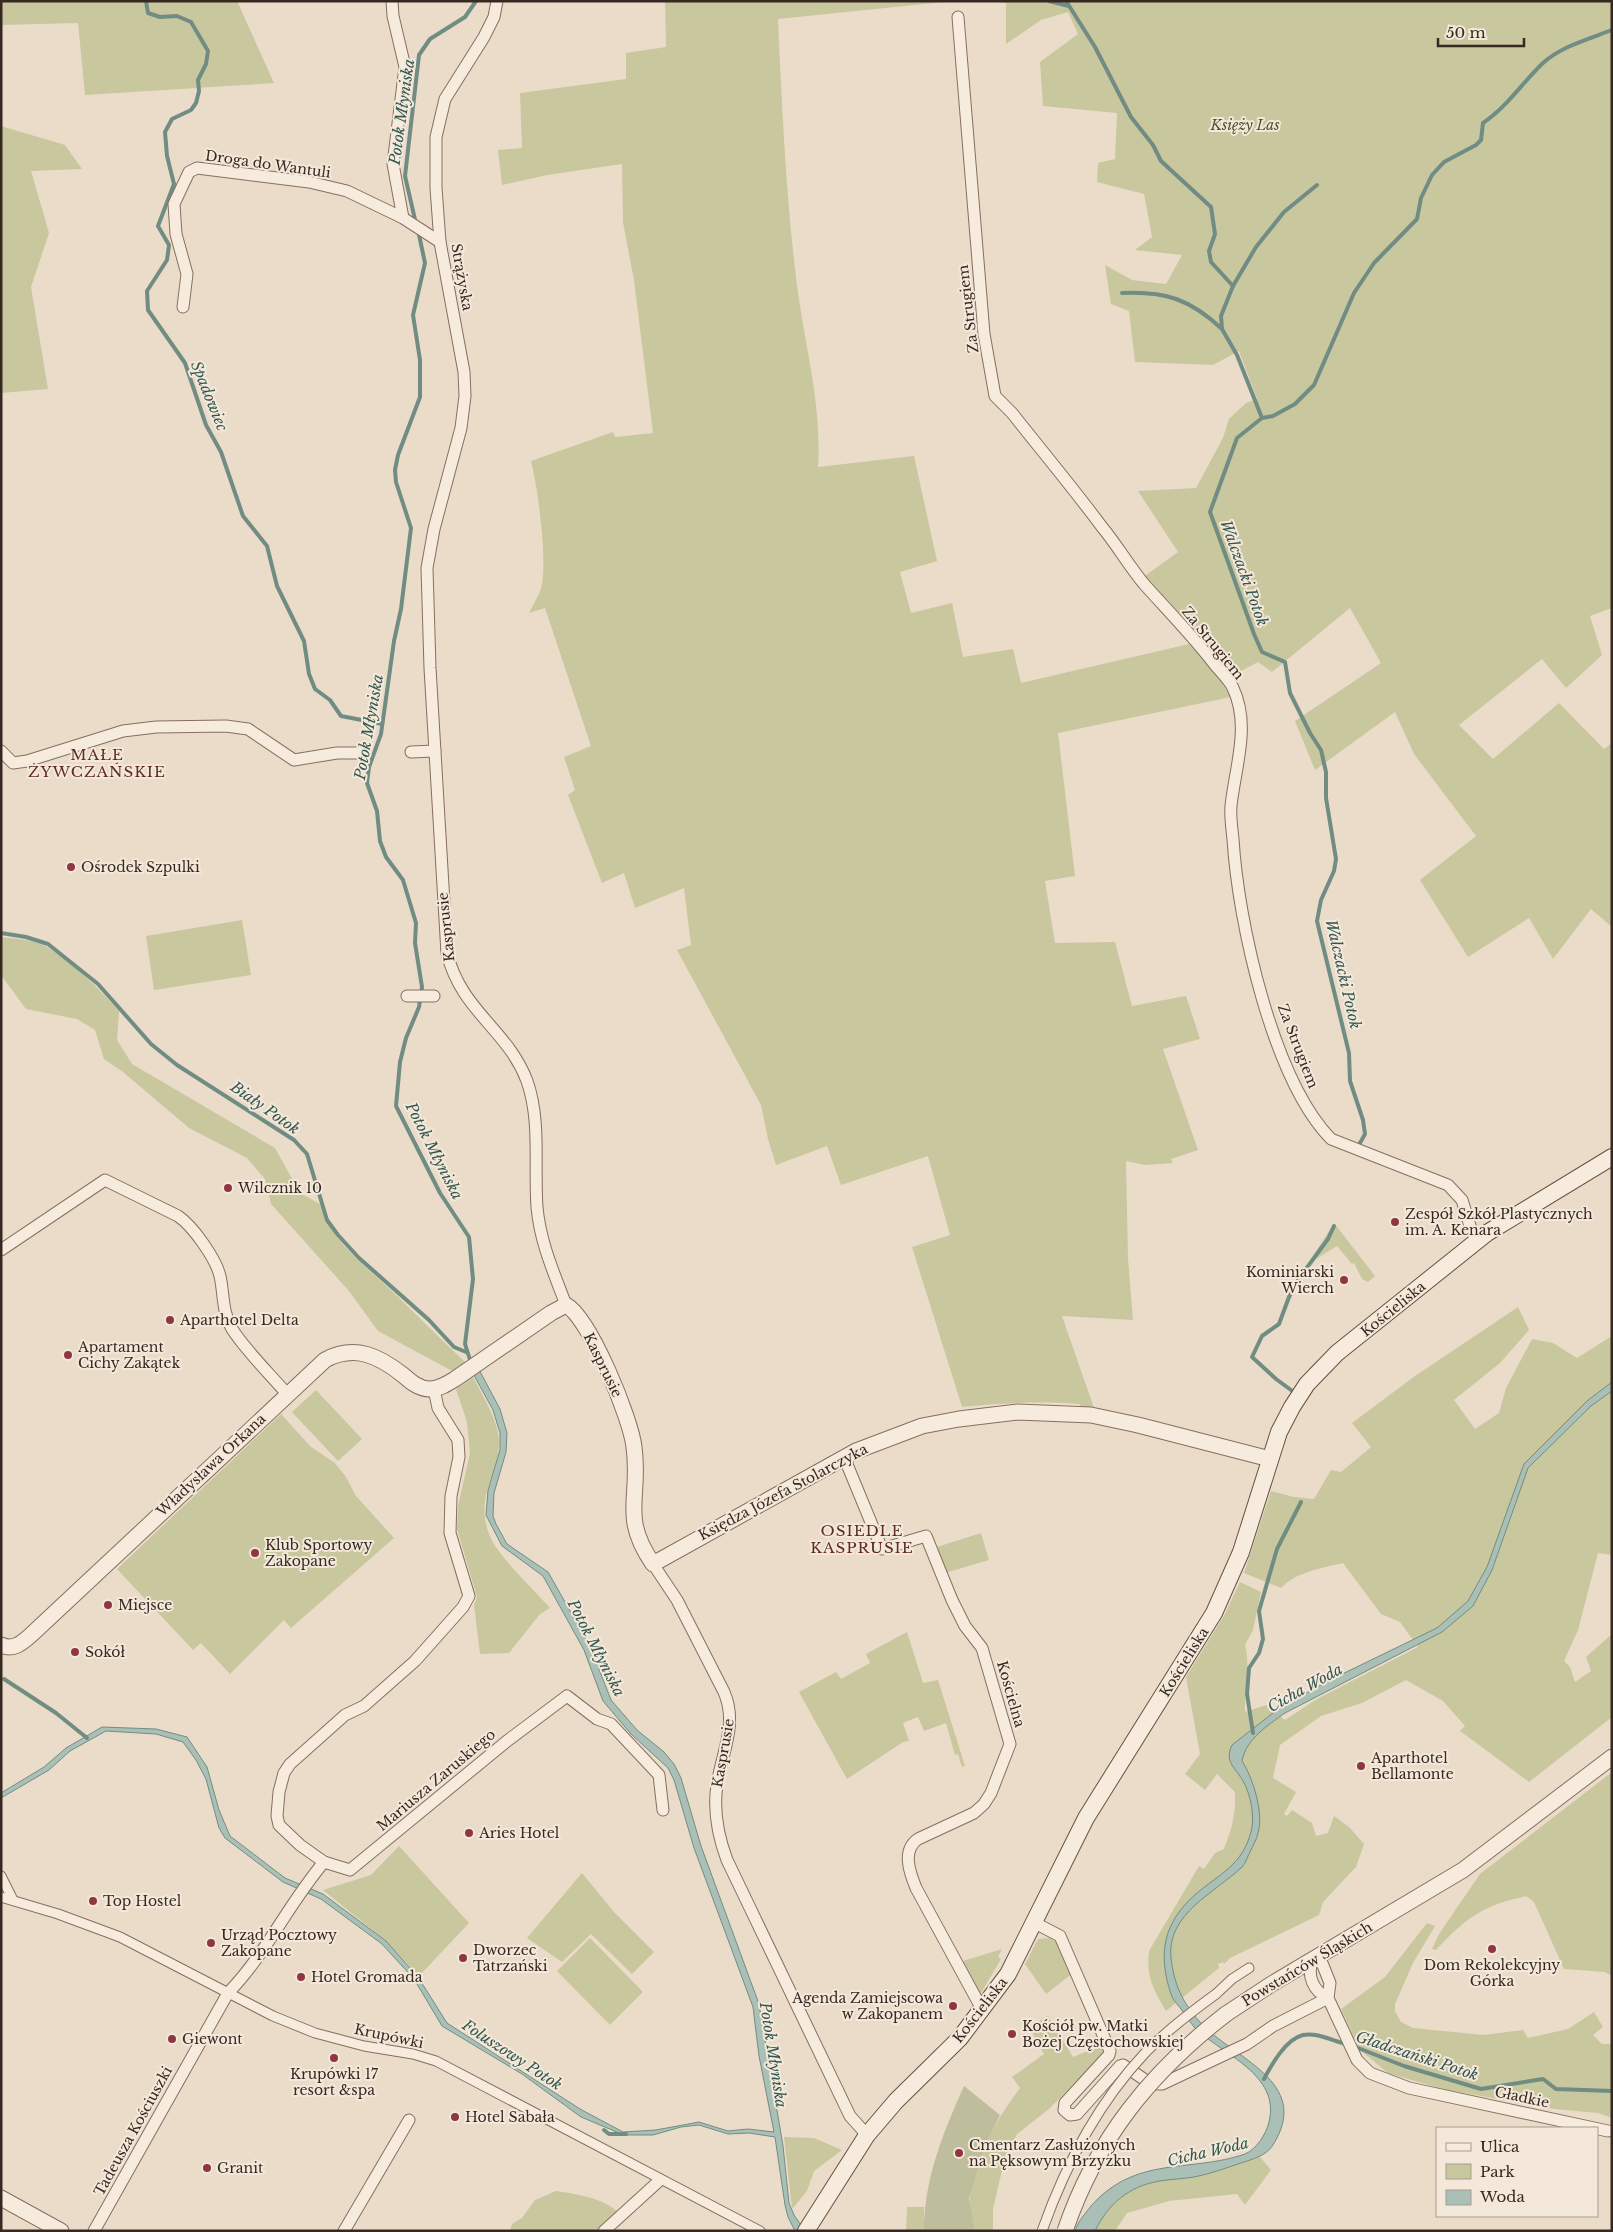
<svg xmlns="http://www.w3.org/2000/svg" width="1613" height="2232" font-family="'Libre Baskerville',serif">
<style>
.green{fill:#c8c79e}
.cemetery{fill:#bebd9c}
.water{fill:#aabfb6;stroke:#718d83}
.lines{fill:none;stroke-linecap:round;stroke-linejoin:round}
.stream{stroke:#718d83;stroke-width:4}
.pedestrian-casing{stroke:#856f60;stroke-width:11}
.minor-casing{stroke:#856f60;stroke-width:13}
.tertiary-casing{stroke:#856f60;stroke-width:17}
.secondary-casing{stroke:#675043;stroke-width:18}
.pedestrian{stroke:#f6ebdc;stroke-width:9}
.minor{stroke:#f6ebdc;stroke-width:11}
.tertiary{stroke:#f6ebdc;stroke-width:15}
.secondary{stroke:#f6ebdc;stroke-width:16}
.pedestrian-bridge-casing{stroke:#856f60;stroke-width:11;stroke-linecap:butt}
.tertiary-bridge-casing{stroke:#856f60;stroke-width:17;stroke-linecap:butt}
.pedestrian-bridge{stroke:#f6ebdc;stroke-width:9}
.tertiary-bridge{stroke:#f6ebdc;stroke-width:15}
.poi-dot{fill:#8e3642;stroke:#f3e8d9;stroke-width:2}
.labels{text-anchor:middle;stroke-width:4;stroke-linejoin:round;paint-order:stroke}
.park-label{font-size:14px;font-style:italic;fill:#4d522a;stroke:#f3e8d9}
.street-label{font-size:14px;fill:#372922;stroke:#f3e8d9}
.poi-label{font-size:14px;fill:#372922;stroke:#f3e8d9;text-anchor:start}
.water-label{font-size:15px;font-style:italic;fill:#33564f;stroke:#f3e8d9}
.neighbourhood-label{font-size:15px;letter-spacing:1px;fill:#602a25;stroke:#f3e8d9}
</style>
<rect width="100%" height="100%" fill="#ebdcca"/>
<g class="green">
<path d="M1 1H237L274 83 85 95 78 23 1 25Z"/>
<path d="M665 1H954L778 19C782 108 786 197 797 286 805 346 822 406 818 467L914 456 937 561 900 572 911 613 952 603 963 657 1013 649 1021 683 1189 644 1210 665 1231 697 1058 733 1075 876 1045 881 1055 943 1115 942 1132 1006 1186 996 1200 1039 1163 1049 1198 1150 1171 1159 1173 1163 1145 1165 1126 1161 1128 1259 1133 1320 1062 1316 1094 1408 1081 1407 1079 1404C1039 1401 1001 1403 962 1407L912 1247 950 1235 928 1156 841 1185 827 1146 776 1165 768 1139 761 1105 677 950 691 945 684 888 635 908 624 873 602 883 568 795 575 790 564 757 591 746 545 608 529 613C533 605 538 597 541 589 548 563 538 488 531 461L613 432 615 437 653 433 634 280 623 222 622 164 547 175 502 185 498 150 522 148 520 93 626 79V53L666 47Z"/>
<path d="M987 1H1612V608L1590 616 1602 655 1566 688 1542 659 1459 725 1493 759 1559 703 1604 749 1612 743V927L1591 909 1553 959 1529 918 1468 957 1420 880 1476 836 1414 754 1395 712 1315 770 1295 721 1381 663 1350 608 1272 672 1258 662 1232 676 1145 576 1178 552 1138 491 1196 488 1223 438 1229 419 1246 403 1257 399 1239 351 1213 365 1135 362 1129 311 1111 304 1105 265 1132 280 1166 284 1182 255 1135 250 1152 237 1144 194 1097 182 1098 163 1115 159 1117 113 1043 106 1040 62 1078 34 1068 12 1041 20 1006 44V3Z"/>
<path d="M1 126 65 145 82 169 31 171 49 233 31 287 48 389 1 393Z"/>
<path d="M242 920 251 975 154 990 146 936Z"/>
<path d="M1 937C16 939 33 939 47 947 73 962 99 989 119 1011L117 1040 132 1064 275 1148 300 1193 320 1204C331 1242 365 1265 393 1292 417 1315 440 1339 465 1362L454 1372 378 1331 349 1291 271 1204 265 1179 247 1158 189 1128 123 1072 104 1059 95 1030 77 1019 26 1009 1 975Z"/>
<path d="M1334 1223 1375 1276 1368 1282 1362 1279 1354 1263 1352 1264 1337 1246 1308 1264Z"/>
<path d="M1518 1307 1529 1330 1500 1363 1454 1400 1475 1429 1499 1413 1506 1388 1532 1339 1553 1343 1577 1358 1612 1336V1555L1598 1553 1578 1630 1564 1661 1570 1667 1575 1682 1591 1671 1586 1657 1612 1634V1717L1529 1782 1460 1731 1465 1726 1443 1701 1406 1680 1362 1703 1321 1716 1280 1745 1273 1778 1296 1792 1284 1814 1287 1816 1292 1810 1312 1823 1316 1836 1328 1833 1334 1816 1349 1827 1364 1844 1356 1867 1323 1902 1319 1915 1230 1958 1224 1964 1223 1962 1218 1964 1219 1968 1166 2011C1153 1988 1146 1978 1149 1951L1199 1866 1204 1869 1215 1853 1224 1849 1232 1826 1235 1807V1792L1217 1774 1205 1790 1185 1774 1200 1754 1186 1677 1225 1614 1240 1582 1261 1592 1253 1630 1245 1645C1251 1667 1244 1689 1245 1712L1266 1705 1285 1720 1317 1699 1418 1647 1400 1622 1381 1614 1343 1563C1322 1568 1296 1572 1281 1588L1244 1573 1271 1491 1294 1497 1314 1499 1331 1470 1341 1472 1371 1447 1352 1423 1415 1376Z"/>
<path d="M473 1377C482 1395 494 1413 498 1433 505 1469 473 1490 489 1534 495 1553 535 1591 550 1608L540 1614 509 1653 480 1654 474 1605 477 1597 457 1529 458 1506 470 1453 467 1422 456 1389Z"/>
<path d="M316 1390 362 1439 338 1461 292 1412Z"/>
<path d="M281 1414 311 1447 335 1463 346 1477 356 1496 394 1538 291 1628 284 1620 230 1674 201 1643 193 1650 117 1569Z"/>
<path d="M981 1533 989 1560 945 1573 937 1547Z"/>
<path d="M907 1632 923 1683 938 1680 965 1766 962 1767 958 1754 955 1755 946 1723 924 1731 918 1717 903 1723 909 1741 903 1742 847 1779 799 1692 836 1672 841 1679 870 1663 866 1654Z"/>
<path d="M1612 1772V1976L1605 1972 1564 1969 1534 1902 1526 1896C1482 1906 1467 1917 1436 1950L1432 1949 1439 1934 1480 1874Z"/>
<path d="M399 1846 469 1923 419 1976 386 1941 323 1890 371 1875Z"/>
<path d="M582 1873 614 1912 654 1952 632 1974 591 1934 562 1962 527 1938Z"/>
<path d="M1427 1923 1435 1926 1413 1963 1395 2004V2011L1401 2022 1413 2028 1483 2035 1523 2030 1528 2038 1568 2029 1594 2012 1603 2027 1593 2035 1602 2044H1612V2118L1598 2113 1554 2109 1442 2089 1388 2073 1360 2050 1341 2009 1385 1977Z"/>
<path d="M590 1938 643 1992 610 2025 557 1971Z"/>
<path d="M1049 1938 1060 1944 1073 1973 1046 1994 1025 1964 1038 1939Z"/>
<path d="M1002 1949 998 1957 1001 1959 981 1993 977 1990 963 1961Z"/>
<path d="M1048 2016 1073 2057 1103 2045 1104 2053 1049 2109 1017 2134 1004 2162 993 2209V2231H975C973 2220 969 2207 970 2196 975 2156 996 2120 1020 2088L1012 2077 1044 2054 1029 2027Z"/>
<path d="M784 2137 814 2138 842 2150 814 2171 807 2191 794 2207 792 2208Z"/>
<path d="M1260 2157 1271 2170 1245 2205 1237 2194 1169 2201 1127 2213 1115 2231H1095C1108 2203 1128 2188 1159 2181 1170 2178 1182 2179 1193 2177 1216 2173 1238 2164 1260 2157Z"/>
<path d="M556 2191C576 2194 603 2198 618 2212L599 2231H510L512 2224 522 2218 535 2200Z"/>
<path d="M907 2207H924V2231H906Z"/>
</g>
<path class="cemetery" d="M964 2086 1000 2115 984 2147 969 2198 975 2231H924C924 2179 943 2133 964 2086Z"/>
<g class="water">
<path d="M476 1364 500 1409 507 1433 506 1452 494 1493 493 1516 496 1524 507 1544 548 1572 590 1646 611 1700 637 1730 664 1752 674 1764 681 1778 701 1846 759 2004 783 2146 789 2203 794 2215 805 2231H795L788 2217 785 2205 775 2137 749 2133 728 2134 699 2125 681 2127 653 2135H624L581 2117 522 2074 442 2026 414 1979 382 1944 321 1899 283 1882 225 1838 219 1828 206 1779 196 1760 183 1742 156 1734 106 1731 70 1751 49 1770 1 1798V1793L44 1767 66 1748 102 1727 156 1729 187 1737 207 1767 219 1810 230 1836 285 1878 323 1894 386 1941 418 1977 447 2023 580 2109 623 2132 656 2130 699 2122 728 2131 748 2129 774 2132 759 2056 753 2007 694 1848 674 1780 668 1768 631 1734 603 1701 584 1650 543 1576 502 1546 486 1515 488 1490 500 1450V1433L493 1410 470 1368Z"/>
<path d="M1612 1382V1391L1591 1406 1528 1468 1492 1570 1473 1606 1442 1632 1285 1713C1268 1725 1246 1739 1242 1761 1253 1778 1264 1813 1258 1833 1257 1839 1253 1845 1251 1850 1248 1855 1246 1863 1242 1867 1216 1892 1166 1914 1171 1958 1174 1984 1182 2002 1200 2022 1233 2059 1313 2081 1273 2145 1266 2156 1253 2159 1241 2163 1226 2168 1210 2174 1194 2177 1183 2179 1172 2179 1160 2181 1129 2186 1108 2204 1095 2231H1075C1078 2221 1085 2214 1091 2206 1136 2155 1190 2173 1245 2154 1257 2149 1266 2134 1269 2122 1281 2074 1221 2054 1195 2028 1190 2022 1185 2015 1181 2009 1178 2005 1172 1999 1171 1994 1157 1953 1164 1921 1197 1893 1221 1873 1242 1865 1251 1832 1255 1817 1251 1795 1243 1781 1235 1767 1224 1762 1232 1745L1282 1706 1334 1678 1437 1628 1468 1601 1487 1567 1524 1464 1587 1401Z"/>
</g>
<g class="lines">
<g class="stream">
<path d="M146 1 148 13 160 17 177 16 191 22 208 51 206 64 198 80 199 91 196 103 191 110 172 119 165 132 167 156 174 184 158 226 169 245 167 260 147 291 148 310 185 363 206 425 221 452 243 516 267 546 277 586 304 641 309 674 315 689 330 700 341 716 382 724"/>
<path d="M1049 1 1069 6"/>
<path d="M1066 1 1095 47 1131 117 1153 145 1161 161 1211 207 1215 234 1209 251 1211 262 1233 286 1221 316 1222 329 1237 355 1262 418"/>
<path d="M416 224 405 176 419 55 430 39 465 17 476 1"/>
<path d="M418 230 425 263 413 315 420 360V397L398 455 395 470 396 482 411 528 401 609 394 641 381 734 369 767 367 783 377 811 380 841 386 857 403 880 416 923 415 943 422 987 419 1007 406 1038 400 1062 396 1106 440 1193 469 1237 473 1279 465 1344 471 1363"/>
<path d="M1233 286 1256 247 1284 212 1317 185"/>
<path d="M1122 293C1165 291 1190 299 1222 329"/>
<path d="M1 933 26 937 48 944 98 984 151 1044 177 1065 294 1140 307 1154 327 1220 338 1235 359 1258 429 1320 454 1347 466 1352"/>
<path d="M1360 1143 1365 1134 1363 1120 1350 1081 1349 1053 1317 921 1321 900 1334 871 1336 859 1326 798V772L1321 750 1310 733 1290 693 1285 662 1262 652 1254 634 1210 512 1237 438 1262 418 1273 416 1295 404 1314 385 1354 293 1374 263 1417 219 1421 198 1432 175 1444 162 1476 145 1481 140 1483 123C1507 107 1522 83 1543 63 1562 46 1589 39 1612 30"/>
<path d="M1291 1390 1276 1379 1252 1357 1262 1336 1279 1324 1289 1297 1300 1277 1328 1239 1334 1226"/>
<path d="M4 1679 56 1713 87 1738"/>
<path d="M1253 1733 1247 1694 1249 1668 1259 1653 1263 1639 1259 1611 1277 1549 1301 1502"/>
<path d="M1353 2046 1404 2066 1481 2089 1543 2079 1556 2089 1612 2091"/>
<path d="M1264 2079C1272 2064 1286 2039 1303 2035 1317 2032 1333 2041 1346 2044"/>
<path d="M604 2130 609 2134H626"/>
</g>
<g class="pedestrian-casing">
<g id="pedestrian">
<path d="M1 1876 13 1900"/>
<path d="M1 1897 58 1914 120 1937 273 2016 315 2033 364 2046 413 2054 436 2061 760 2231"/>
<path d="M1216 1994 1232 1979 1249 1968"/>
</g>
</g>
<g class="minor-casing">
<g id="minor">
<path d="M392 1 393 16 405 67 393 164 403 218"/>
<path d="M497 1 494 17 484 37 445 99 436 137V188L440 242 464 372 465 396 461 428 434 529 427 568 430 668 447 953C461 1011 508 1030 527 1081 541 1120 534 1166 537 1207 540 1242 554 1273 566 1305"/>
<path d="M958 17 984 334 995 396 1012 413C1042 451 1073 488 1102 527 1117 545 1129 566 1144 584 1168 611 1193 636 1215 665 1221 672 1229 680 1233 688 1251 726 1235 767 1231 806 1230 817 1232 829 1233 839 1238 922 1273 1080 1331 1139L1448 1185 1462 1200 1471 1229 1477 1241"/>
<path d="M183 307 187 274 176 234 174 204 189 172 197 168 309 182 347 191 403 218 440 242"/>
<path d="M1 751 13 763 27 761 123 731 156 727 226 726 248 729 294 760 337 753H361"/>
<path d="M411 752 435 751"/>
<path d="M407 996H434"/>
<path d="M1 1250 105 1180 178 1216C193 1226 216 1259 220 1276 224 1294 222 1312 232 1329 247 1352 269 1373 287 1394"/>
<path d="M434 1389 438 1408 458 1440 459 1457 451 1496 450 1533 469 1596 463 1607 415 1661 364 1706 345 1715 290 1764 284 1773 279 1792 277 1816 279 1825 300 1845 324 1862 350 1870 507 1741 567 1696 597 1719 611 1724 659 1775 663 1810"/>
<path d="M844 1457 882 1549 926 1536 952 1600 965 1626 982 1648 1010 1744 991 1793 984 1804 974 1813 918 1839C902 1850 909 1871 916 1888L983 2011"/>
<path d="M653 1564 677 1600 724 1692C738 1724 722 1752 717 1785 713 1811 718 1836 727 1860L850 2116 867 2135"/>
<path d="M1035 1923 1060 1936 1110 2051 1109 2055 1065 2103 1064 2110 1070 2115 1077 2114 1120 2066 1123 2065 1151 2084H1162L1247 2044 1273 2026 1328 1998"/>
<path d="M1328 1998C1313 1991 1307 1976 1312 1960L1322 1963 1330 1983 1328 1998 1357 2060 1370 2073 1409 2088 1608 2131"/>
<path d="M94 2231 228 1993C266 1954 289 1903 324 1862"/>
<path d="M344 2231 409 2120"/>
<path d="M604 2231 660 2180"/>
</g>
</g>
<g class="tertiary-casing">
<g id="tertiary">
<path d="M1 1645C14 1651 23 1642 32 1634L325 1360C355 1344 379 1356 403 1375 411 1382 419 1389 430 1389 439 1389 447 1384 455 1379L551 1313 566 1305C590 1318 631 1419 634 1447 641 1498 620 1516 653 1564L856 1451 922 1426 959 1419 1018 1412 1091 1415 1138 1425 1270 1459"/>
<path d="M1226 2014 1270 1985 1463 1870 1612 1757"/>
<path d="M1 2198 61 2231"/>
</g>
</g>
<g class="secondary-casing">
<path id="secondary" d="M806 2231 867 2135 896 2101 960 2038 1008 1974 1086 1818 1214 1613 1241 1552 1279 1432 1292 1407 1307 1384 1337 1353 1487 1233 1612 1157"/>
</g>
<use href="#pedestrian" class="pedestrian"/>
<use href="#minor" class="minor"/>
<use href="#tertiary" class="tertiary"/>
<use href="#secondary" class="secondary"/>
<g class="pedestrian-bridge-casing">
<path id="pedestrian-bridge" d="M1042 2231C1065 2166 1097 2104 1145 2053 1166 2031 1191 2012 1216 1994"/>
</g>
<g class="tertiary-bridge-casing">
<path id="tertiary-bridge" d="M1065 2231C1096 2139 1151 2072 1226 2014"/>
</g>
<use href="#pedestrian-bridge" class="pedestrian-bridge"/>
<use href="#tertiary-bridge" class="tertiary-bridge"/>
</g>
<g class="poi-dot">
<circle cx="71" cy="867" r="5"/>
<circle cx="228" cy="1188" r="5"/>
<circle cx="1395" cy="1222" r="5"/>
<circle cx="1344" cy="1280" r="5"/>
<circle cx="170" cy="1320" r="5"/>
<circle cx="68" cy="1355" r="5"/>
<circle cx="255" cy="1553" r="5"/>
<circle cx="108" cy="1605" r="5"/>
<circle cx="75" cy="1652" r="5"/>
<circle cx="1361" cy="1766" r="5"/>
<circle cx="469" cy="1833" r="5"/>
<circle cx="93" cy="1901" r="5"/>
<circle cx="211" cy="1943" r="5"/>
<circle cx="1492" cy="1949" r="5"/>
<circle cx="463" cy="1958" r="5"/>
<circle cx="301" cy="1977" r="5"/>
<circle cx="953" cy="2006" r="5"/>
<circle cx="1012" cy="2034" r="5"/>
<circle cx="172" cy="2039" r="5"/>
<circle cx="334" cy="2058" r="5"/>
<circle cx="455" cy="2117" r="5"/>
<circle cx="959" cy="2153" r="5"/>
<circle cx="207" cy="2168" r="5"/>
</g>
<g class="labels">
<g class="park-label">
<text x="1245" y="130">Księży Las</text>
</g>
<g class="street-label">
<text transform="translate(268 164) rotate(8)" y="5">Droga do Wantuli</text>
<text transform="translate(462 277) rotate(80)" y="5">Strążyska</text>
<text transform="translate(968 309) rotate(-97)" y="5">Za Strugiem</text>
<text transform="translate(1213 643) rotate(51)" y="5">Za Strugiem</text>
<text transform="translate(446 927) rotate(-96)" y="5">Kasprusie</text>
<text transform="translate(1298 1046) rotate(69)" y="5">Za Strugiem</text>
<text transform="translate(1393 1309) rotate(-39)" y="5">Kościeliska</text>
<text transform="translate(603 1365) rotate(64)" y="5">Kasprusie</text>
<text transform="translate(211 1465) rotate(-43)" y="5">Władysława Orkana</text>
<text transform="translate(783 1492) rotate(-28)" y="5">Księdza Józefa Stolarczyka</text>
<text transform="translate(1184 1662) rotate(-58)" y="5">Kościeliska</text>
<text transform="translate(1011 1694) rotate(74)" y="5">Kościelna</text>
<text transform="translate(723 1753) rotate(-80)" y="5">Kasprusie</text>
<text transform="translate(436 1780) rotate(-40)" y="5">Mariusza Zaruskiego</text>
<text transform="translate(1307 1964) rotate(-31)" y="5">Powstańców Śląskich</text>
<text transform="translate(980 2010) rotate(-52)" y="5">Kościeliska</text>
<text transform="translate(389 2036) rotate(12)" y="5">Krupówki</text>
<text transform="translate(1522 2097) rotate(12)" y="5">Gładkie</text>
<text transform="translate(133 2131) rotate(-61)" y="5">Tadeusza Kościuszki</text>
</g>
<g class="poi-label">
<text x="81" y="872">Ośrodek Szpulki</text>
<text x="238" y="1193">Wilcznik 10</text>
<text x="1405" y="1219">Zespół Szkół Plastycznych<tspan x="1405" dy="16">im. A. Kenara</tspan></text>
<text x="1334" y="1277" text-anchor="end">Kominiarski<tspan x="1334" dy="16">Wierch</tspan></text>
<text x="180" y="1325">Aparthotel Delta</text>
<text x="78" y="1352">Apartament<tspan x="78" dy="16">Cichy Zakątek</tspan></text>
<text x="265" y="1550">Klub Sportowy<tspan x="265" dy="16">Zakopane</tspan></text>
<text x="118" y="1610">Miejsce</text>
<text x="85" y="1657">Sokół</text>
<text x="1371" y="1763">Aparthotel<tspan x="1371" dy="16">Bellamonte</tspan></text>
<text x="479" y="1838">Aries Hotel</text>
<text x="103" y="1906">Top Hostel</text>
<text x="221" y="1940">Urząd Pocztowy<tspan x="221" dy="16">Zakopane</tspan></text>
<text x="473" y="1955">Dworzec<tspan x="473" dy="16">Tatrzański</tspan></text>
<text x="1492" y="1970" text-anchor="middle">Dom Rekolekcyjny<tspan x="1492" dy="16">Górka</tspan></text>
<text x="311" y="1982">Hotel Gromada</text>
<text x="943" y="2003" text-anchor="end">Agenda Zamiejscowa<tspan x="943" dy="16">w Zakopanem</tspan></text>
<text x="1022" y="2031">Kościół pw. Matki<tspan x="1022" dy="16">Bożej Częstochowskiej</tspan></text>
<text x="182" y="2044">Giewont</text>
<text x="334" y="2079" text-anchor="middle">Krupówki 17<tspan x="334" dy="16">resort &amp;spa</tspan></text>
<text x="465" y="2122">Hotel Sabała</text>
<text x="969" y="2150">Cmentarz Zasłużonych<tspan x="969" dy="16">na Pęksowym Brzyzku</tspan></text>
<text x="217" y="2173">Granit</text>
</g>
<g class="water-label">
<text transform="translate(402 112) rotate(-82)" y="5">Potok Młyniska</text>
<text transform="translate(209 396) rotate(68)" y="5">Spadowiec</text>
<text transform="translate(1244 573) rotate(70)" y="5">Walczacki Potok</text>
<text transform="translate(369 727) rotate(-80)" y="5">Potok Młyniska</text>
<text transform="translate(1343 974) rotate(77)" y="5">Walczacki Potok</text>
<text transform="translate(265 1108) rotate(35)" y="5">Biały Potok</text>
<text transform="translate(434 1151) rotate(63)" y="5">Potok Młyniska</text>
<text transform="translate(596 1648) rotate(63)" y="5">Potok Młyniska</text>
<text transform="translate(1305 1688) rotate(-29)" y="5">Cicha Woda</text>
<text transform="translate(512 2055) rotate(33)" y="5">Foluszowy Potok</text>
<text transform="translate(773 2055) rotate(81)" y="5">Potok Młyniska</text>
<text transform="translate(1417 2056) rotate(18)" y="5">Gładczański Potok</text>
<text transform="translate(1208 2152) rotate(-13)" y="5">Cicha Woda</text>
</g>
<g class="neighbourhood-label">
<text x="97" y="760">MAŁE<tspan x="97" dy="17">ŻYWCZAŃSKIE</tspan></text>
<text x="862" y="1536">OSIEDLE<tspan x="862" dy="17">KASPRUSIE</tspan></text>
</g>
</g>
<rect width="1613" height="2232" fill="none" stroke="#372922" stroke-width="5"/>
<rect x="1436" y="2127" width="162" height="90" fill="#f3e8d9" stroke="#a89c90"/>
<rect x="1446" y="2143" width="25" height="8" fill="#f6ebdc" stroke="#a89c90"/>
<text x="1480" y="2152" font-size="15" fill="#372922">Ulica</text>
<rect x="1446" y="2164" width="25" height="15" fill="#c8c79e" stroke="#a89c90"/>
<text x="1480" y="2177" font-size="15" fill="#372922">Park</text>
<rect x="1446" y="2190" width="25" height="15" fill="#aabfb6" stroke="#a89c90"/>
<text x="1480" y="2202" font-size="15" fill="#372922">Woda</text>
<path d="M1438 38v8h86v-8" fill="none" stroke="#372922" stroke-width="2.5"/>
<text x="1446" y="38" font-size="15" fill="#372922" stroke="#f3e8d9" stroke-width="4" paint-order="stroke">50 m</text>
</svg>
